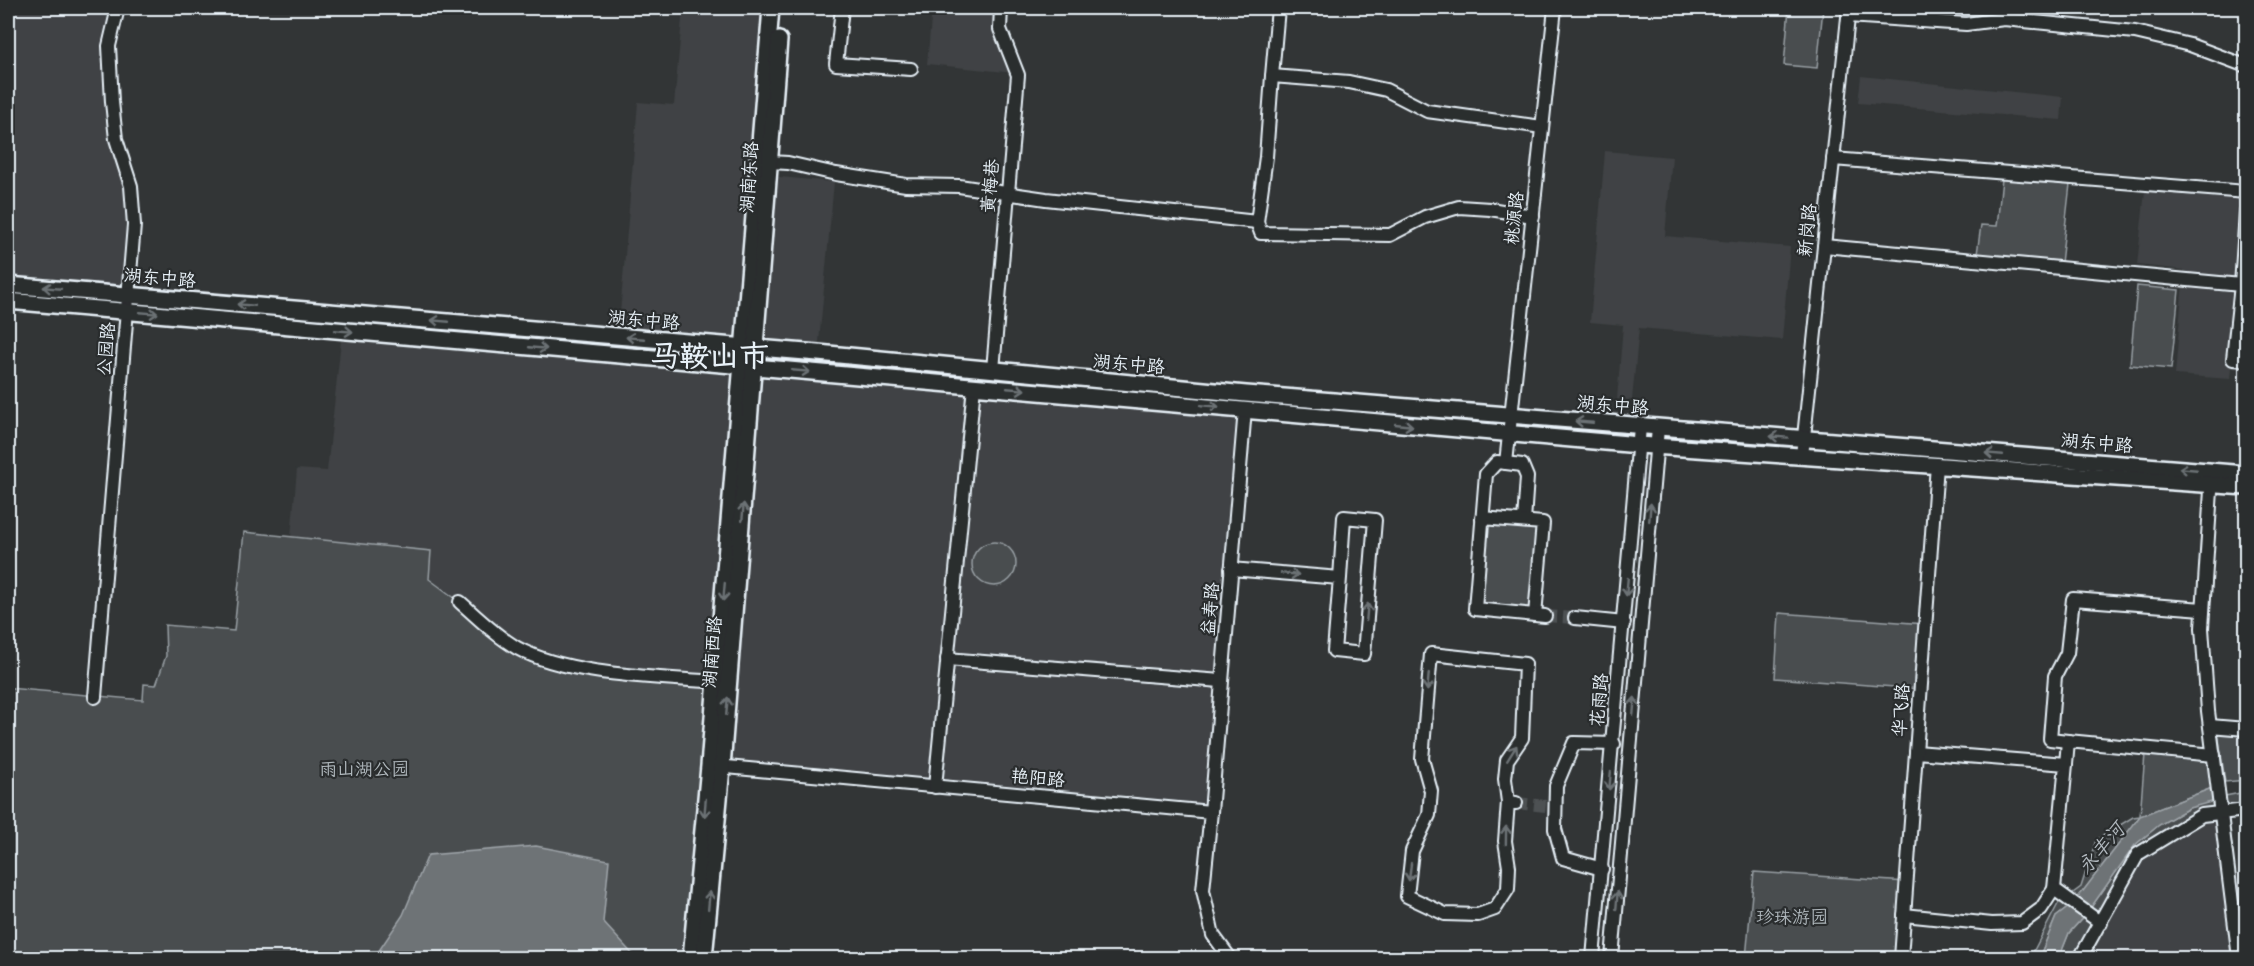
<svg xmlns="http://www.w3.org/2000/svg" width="2254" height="966" font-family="Kalam,'LXGW WenKai TC',sans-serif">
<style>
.built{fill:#3f4244}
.green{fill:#494d4f;stroke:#989fa4;stroke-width:1.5}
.water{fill:#6e7376;stroke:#9fa5aa;stroke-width:1.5}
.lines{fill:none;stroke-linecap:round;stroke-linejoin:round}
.minor-tunnel{stroke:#4d5153;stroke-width:12;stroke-dasharray:12 6;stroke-linecap:butt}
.minor-casing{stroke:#e8f1f8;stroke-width:16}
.major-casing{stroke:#e8f1f8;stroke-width:20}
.minor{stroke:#2a2d2e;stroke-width:12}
.major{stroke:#2a2d2e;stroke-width:15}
.oneway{stroke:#6c7275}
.labels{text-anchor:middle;stroke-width:4.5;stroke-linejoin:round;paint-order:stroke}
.street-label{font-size:18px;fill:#e8f1f8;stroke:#2a2d2e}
.park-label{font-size:18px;fill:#b0b8bd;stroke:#2a2d2e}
.water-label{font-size:20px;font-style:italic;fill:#b1b8be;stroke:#2a2d2e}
.town-label{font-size:30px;font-weight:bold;fill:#e8f1f8;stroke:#2a2d2e}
</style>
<rect width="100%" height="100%" fill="#323536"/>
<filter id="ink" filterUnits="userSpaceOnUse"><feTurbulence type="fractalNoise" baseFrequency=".0167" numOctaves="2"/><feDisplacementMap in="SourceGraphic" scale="12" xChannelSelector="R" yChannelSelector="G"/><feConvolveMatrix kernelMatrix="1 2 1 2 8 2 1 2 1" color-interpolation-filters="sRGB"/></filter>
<g filter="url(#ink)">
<g class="built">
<path d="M8 8H118L112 94 131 187 128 295 8 285Z"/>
<path d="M683 8H771L744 348 618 337 638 102 674 105Z"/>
<path d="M932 8H1000L1015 73 927 64Z"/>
<path d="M1861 76 2063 97 2061 120 1858 103Z"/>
<path d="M2246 136V369L2231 368 2230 379 2175 375 2184 270 2137 265 2145 191 2240 199Z"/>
<path d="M1605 151 1672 157 1665 236 1790 247 1782 340 1639 328 1632 400 1617 399 1623 325 1590 322Z"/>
<path d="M769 176 834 182 818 353 756 349Z"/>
<path d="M342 331 742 369 716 682 546 661 488 626 460 602 429 578 430 551 291 537 297 469 327 471Z"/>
<path d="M754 367 1245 409 1211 812 722 767Z"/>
<path d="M2222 813 2239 958H2080L2138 854 2202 815Z"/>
</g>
<g class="green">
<path d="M1789 8H1823L1817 68 1784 65Z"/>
<path d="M2002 179 2070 184 2061 263 1977 254 1981 225 1997 226Z"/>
<path d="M2137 286 2179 290 2171 369 2130 365Z"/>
<path d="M1486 523 1538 526 1531 608 1479 603Z"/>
<path d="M244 532 431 551 429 579 460 602 488 626 546 661 716 682 691 958H8V688L143 700 144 684 156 685 166 656 165 625 234 631Z"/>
<circle cx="994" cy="564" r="22"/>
<path d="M1779 613 1925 624 1921 689 1775 678Z"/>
<path d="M2218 732 2246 734V780L2225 782Z"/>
<path d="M2145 754 2210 759 2212 788 2140 816 2074 903 2056 917 2039 958H2030L2058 904 2081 887 2096 840 2133 817 2140 816Z"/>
<path d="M2246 792V810L2202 815 2138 855 2080 958H2059L2069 933 2087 913 2135 845 2159 825 2189 808 2225 796Z"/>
<path d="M1754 872 1907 882 1901 958H1746Z"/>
</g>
<g class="water">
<path d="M2212 788 2215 801 2189 808 2159 825 2135 845 2087 913 2069 933 2059 958H2039L2056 917 2074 903 2140 816Z"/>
<path d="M536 846 609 860 603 922 636 958H374L403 915 428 855Z"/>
</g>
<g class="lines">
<g class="minor-tunnel">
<path d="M1545 616 1575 618"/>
<path d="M1516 803 1546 806"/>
</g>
<g class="minor-casing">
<g id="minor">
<path d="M842 8 836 64 911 69"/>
<path d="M1848 16 1966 24 2004 19 2135 32 2190 45 2246 66"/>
<path d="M1272 76 1278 8"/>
<path d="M1833 159 2246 192"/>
<path d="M770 162 788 163 836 174 906 185 959 186 1046 199 1257 222 1266 157 1272 76 1349 82 1386 90 1427 111 1542 127"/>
<path d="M1257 222 1261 233 1390 235 1425 217 1459 207 1490 209 1533 216"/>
<path d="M1824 246 2241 285 2233 359 2246 360"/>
<path d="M2241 285 2246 212"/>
<path d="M993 370 1018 75 1000 29 1001 8"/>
<path d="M1802 456 1849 8"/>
<path d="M1506 463 1522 465 1527 477 1524 521"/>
<path d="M2212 475 2202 628 2208 711 2239 958"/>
<path d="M1482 518 1543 523 1535 615"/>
<path d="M1231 569 1340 578 1334 651 1364 654 1375 520 1344 517 1340 578"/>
<path d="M460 602C478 618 496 636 517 648 568 676 658 677 716 682"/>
<path d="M1545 616 1475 609 1486 474 1497 462 1506 463 1555 8"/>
<path d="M1575 618 1624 623"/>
<path d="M947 659 1221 681"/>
<path d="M95 697 134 225 131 186 116 139 112 102 109 46 118 8"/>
<path d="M2210 726 2246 729"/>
<path d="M2068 741 2050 739 2055 676 2067 653 2073 599 2203 609"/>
<path d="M1916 752 2066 764 2054 889 2101 923"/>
<path d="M2066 764 2068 741 2214 755"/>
<path d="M716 766 1211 812 1203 890 1213 935 1230 958"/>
<path d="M935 787 974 386"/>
<path d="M1508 802 1505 841 1509 867 1508 889 1495 909 1478 915 1445 914 1407 896 1412 851 1429 815 1431 791 1422 759 1431 654 1525 664 1522 738 1507 760 1505 779 1508 802 1516 803"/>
<path d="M1211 812 1245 409"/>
<path d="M1602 869 1563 858 1555 829 1556 786 1574 743 1614 744"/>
<path d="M1904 915 1992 924 2022 923 2041 909 2054 889"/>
<path d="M1593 958 1640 427"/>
<path d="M1612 958 1658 428"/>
<path d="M1901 958 1937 465"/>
<path d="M2080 958 2138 854 2202 815 2246 810"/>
</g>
</g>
<g class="major-casing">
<g id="major">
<path d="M8 285 818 353 1246 394 2246 474"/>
<path d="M8 301 1639 445 2246 487"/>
<path d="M691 958 709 766 771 8"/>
<path d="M704 958 722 767 779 40"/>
</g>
</g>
<use href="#minor" class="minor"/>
<use href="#major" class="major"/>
</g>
<defs><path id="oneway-shaft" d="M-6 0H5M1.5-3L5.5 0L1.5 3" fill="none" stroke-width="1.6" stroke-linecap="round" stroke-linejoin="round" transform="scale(1.5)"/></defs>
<g class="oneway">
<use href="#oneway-shaft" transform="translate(52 288) rotate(-175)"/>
<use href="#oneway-shaft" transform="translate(246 305) rotate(-175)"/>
<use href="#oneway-shaft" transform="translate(149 313) rotate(5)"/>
<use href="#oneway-shaft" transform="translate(440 321) rotate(-175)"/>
<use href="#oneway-shaft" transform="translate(344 331) rotate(5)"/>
<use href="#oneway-shaft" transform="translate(635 338) rotate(-175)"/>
<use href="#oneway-shaft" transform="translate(538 348) rotate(5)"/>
<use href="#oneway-shaft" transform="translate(801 371) rotate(5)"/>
<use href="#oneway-shaft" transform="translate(1016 389) rotate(5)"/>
<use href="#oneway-shaft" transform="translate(1210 406) rotate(5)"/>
<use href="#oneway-shaft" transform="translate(1584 422) rotate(-175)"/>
<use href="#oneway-shaft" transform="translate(1404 425) rotate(6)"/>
<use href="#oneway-shaft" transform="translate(1779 437) rotate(-176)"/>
<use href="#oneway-shaft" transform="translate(1994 454) rotate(-175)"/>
<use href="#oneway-shaft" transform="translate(2188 469) rotate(-175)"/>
<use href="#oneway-shaft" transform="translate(743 512) rotate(-85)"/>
<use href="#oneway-shaft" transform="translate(1650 512) rotate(-85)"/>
<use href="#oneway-shaft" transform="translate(1290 574) rotate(5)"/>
<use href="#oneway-shaft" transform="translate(1627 587) rotate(95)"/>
<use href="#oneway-shaft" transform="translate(724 592) rotate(95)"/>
<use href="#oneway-shaft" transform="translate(1367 612) rotate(-85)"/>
<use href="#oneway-shaft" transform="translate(1428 682) rotate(95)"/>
<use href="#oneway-shaft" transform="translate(727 706) rotate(-85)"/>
<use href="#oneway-shaft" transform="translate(1634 706) rotate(-85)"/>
<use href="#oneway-shaft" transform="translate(1512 753) rotate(-58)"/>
<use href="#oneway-shaft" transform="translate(1610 781) rotate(95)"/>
<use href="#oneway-shaft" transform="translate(705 808) rotate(95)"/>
<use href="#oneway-shaft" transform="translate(1506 835) rotate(-89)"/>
<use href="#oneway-shaft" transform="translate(1410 872) rotate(97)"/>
<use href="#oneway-shaft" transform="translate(709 900) rotate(-85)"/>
<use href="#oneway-shaft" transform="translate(1617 900) rotate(-85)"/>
</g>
</g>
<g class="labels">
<g class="street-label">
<text transform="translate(749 177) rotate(-86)" y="6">湖南东路</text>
<text transform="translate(990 186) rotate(-85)" y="6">黄梅巷</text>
<text transform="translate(1514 218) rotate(-84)" y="6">桃源路</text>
<text transform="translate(1807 230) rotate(-84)" y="6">新岗路</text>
<text transform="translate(160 278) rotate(5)" y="6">湖东中路</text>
<text transform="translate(644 320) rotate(5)" y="6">湖东中路</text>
<text transform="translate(106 349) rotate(-85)" y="6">公园路</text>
<text transform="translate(1129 364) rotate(5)" y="6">湖东中路</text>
<text transform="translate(1613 405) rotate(5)" y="6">湖东中路</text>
<text transform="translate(2097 443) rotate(5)" y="6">湖东中路</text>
<text transform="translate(1210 609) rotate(-85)" y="6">益寿路</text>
<text transform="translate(712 652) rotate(-85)" y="6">湖南西路</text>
<text transform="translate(1599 700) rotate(-85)" y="6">花雨路</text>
<text transform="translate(1901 710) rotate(-86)" y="6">华飞路</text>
<text transform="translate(1038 778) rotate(5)" y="6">艳阳路</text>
</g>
<g class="park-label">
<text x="364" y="775">雨山湖公园</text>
<text x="1792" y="923">珍珠游园</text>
</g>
<g class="water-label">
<text transform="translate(2101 848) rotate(-49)" y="7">永丰河</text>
</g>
<g class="town-label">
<text x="709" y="366">马鞍山市</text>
</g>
</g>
<rect width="2254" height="966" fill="none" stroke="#2a2d2e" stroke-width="30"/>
<rect x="15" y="15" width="2224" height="936" fill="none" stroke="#e8f1f8" stroke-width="2" filter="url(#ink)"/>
</svg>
